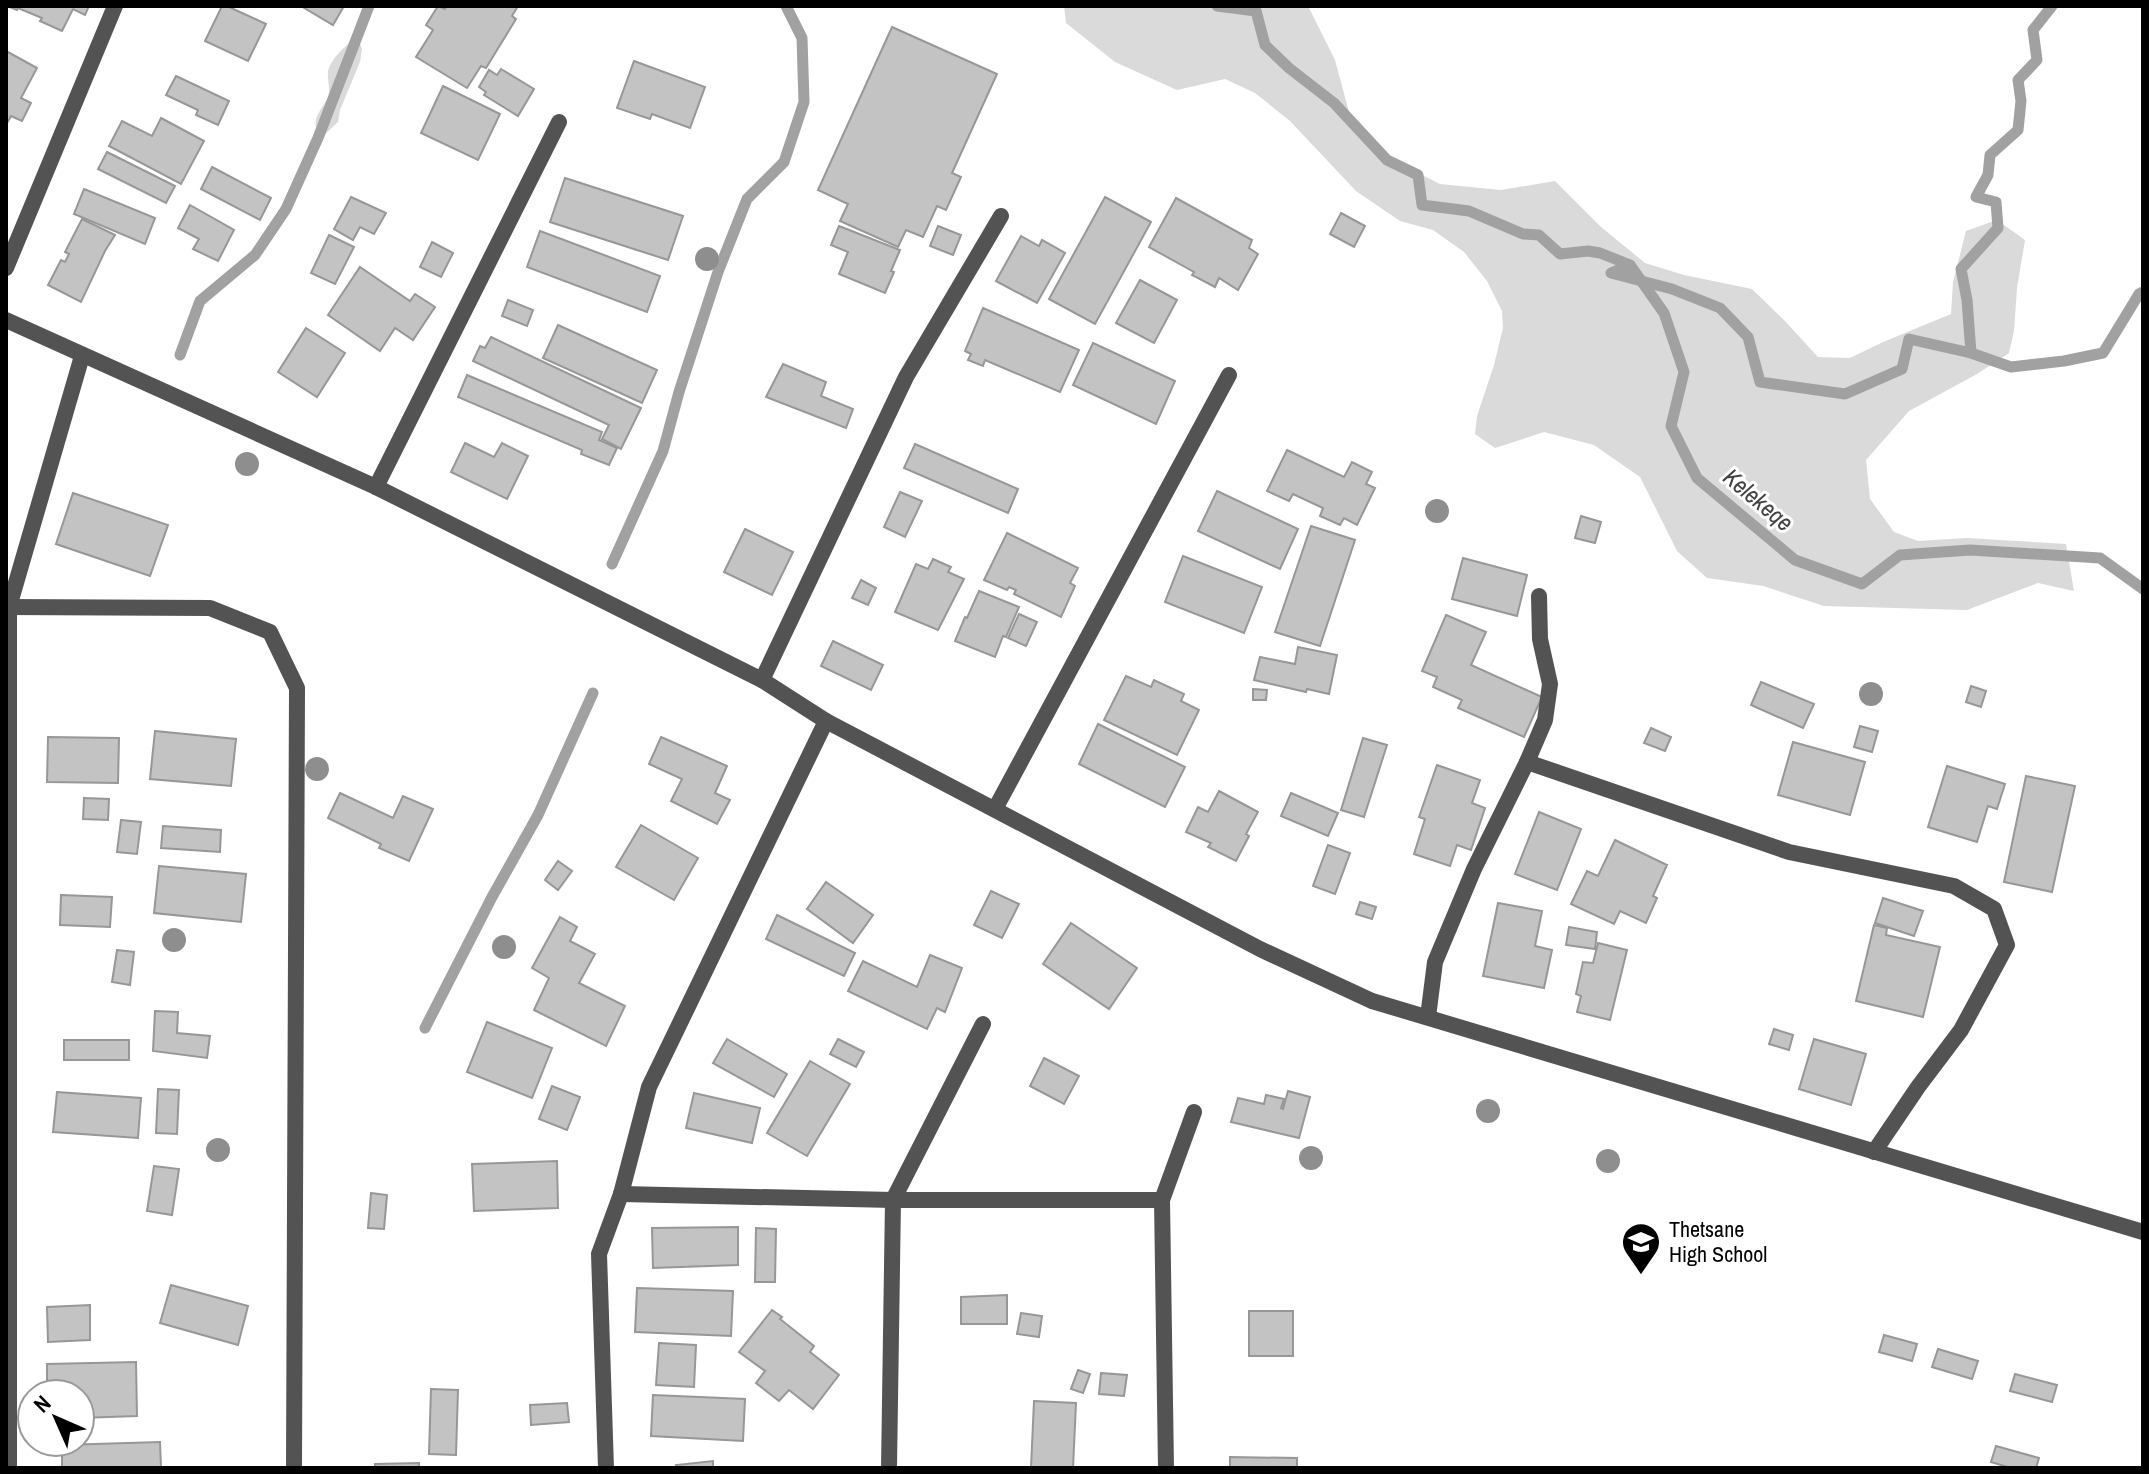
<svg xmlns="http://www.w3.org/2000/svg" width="2149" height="1474" font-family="'Archivo Narrow',sans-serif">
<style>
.green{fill:#dadada}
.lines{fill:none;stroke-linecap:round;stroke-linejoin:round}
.stream{stroke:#a1a1a1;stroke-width:11}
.building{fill:#c3c3c3;stroke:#979797;stroke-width:2}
.street{stroke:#535353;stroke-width:16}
.tree{fill:#8e8e8e}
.labels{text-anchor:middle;stroke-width:6;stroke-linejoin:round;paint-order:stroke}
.poi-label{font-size:22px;fill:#000;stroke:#fff;text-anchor:start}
.water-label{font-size:24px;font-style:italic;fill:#424242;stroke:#fff}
</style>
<rect width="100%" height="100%" fill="#fff"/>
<g class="green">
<path d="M1064 6H1308L1335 60 1349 112 1386 157 1440 184 1501 190 1555 181 1601 227 1645 263 1684 275 1752 289 1784 320 1818 357 1850 358 1883 342 1951 314 1953 282 1966 231 1997 220 2025 240 2017 288 2014 331 2009 353 1977 374 1909 411 1866 460 1870 499 1894 532 1918 541 1967 538 2066 544 2074 591 2038 583 1967 610 1824 606 1763 586 1707 578 1677 551 1640 477 1594 445 1544 432 1495 448 1475 434 1477 416 1494 365 1503 328 1502 311 1487 281 1464 252 1433 230 1400 221 1356 191 1290 121 1255 93 1225 79 1177 90 1115 62 1066 23Z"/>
<path d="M351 41 360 44 362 49 360 62 340 110 338 122 323 136C307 122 321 112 328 97 331 89 327 80 328 71 331 59 343 49 351 41Z"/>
</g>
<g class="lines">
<g class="stream">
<path d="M1217 6 1256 11 1265 45 1289 68 1334 103 1387 160 1418 175 1422 205 1469 211 1523 234 1539 235 1560 254 1588 251 1600 253 1630 265 1664 313 1684 372 1671 426 1697 478 1795 560 1862 584 1900 555 1970 550 2100 558 2143 589"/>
<path d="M1630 265 1611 273 1672 289 1720 308 1748 337 1760 382 1845 394 1902 369 1909 339 1971 353 1967 300 1961 269 1998 228 1996 202 1976 197 1988 175 1990 155 2018 130 2021 101 2018 80 2037 60 2033 30 2052 6"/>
<path d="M1971 353 2011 367 2064 361 2103 353 2139 294 2143 292"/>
<path d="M180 355 200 301 255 255 286 209 318 138 369 6"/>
<path d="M612 564 663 451 679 392 718 272 747 199 784 162 804 102 802 38 786 6"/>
<path d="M425 1028 492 897 538 815 593 693"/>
</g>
</g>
<g class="building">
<path d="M7 6H89L85 15 73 9 62 31 40 21 42 18 18 8 17 10Z"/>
<path d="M222 6H227L266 24 248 61 205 41Z"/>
<path d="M301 6H344L333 25Z"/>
<path d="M438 6 445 9 447 6H518L512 16 516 19 486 68 481 66 467 88 416 57 433 30 426 25Z"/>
<path d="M892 27 997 74 952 173 961 177 946 210 937 206 923 237 906 230 898 247 840 221 848 204 818 190Z"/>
<path d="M6 51 37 68 21 98 31 103 22 121 11 116 6 125Z"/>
<path d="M634 61 705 87 690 128 652 114 650 119 617 108Z"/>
<path d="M501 69 534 89 518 116 484 95 486 92 479 87 489 70 497 75Z"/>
<path d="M176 76 229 101 218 125 196 115 198 110 166 95Z"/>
<path d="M443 86 500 114 478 160 421 133Z"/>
<path d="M161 118 204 141 181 184 109 146 122 121 152 136Z"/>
<path d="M107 152 175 186 166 203 98 169Z"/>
<path d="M212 167 271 198 260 220 201 189Z"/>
<path d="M565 178 683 216 668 260 550 222Z"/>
<path d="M84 189 155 218 145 244 74 214Z"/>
<path d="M351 197 386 213 374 234 360 227 353 240 334 229Z"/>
<path d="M1105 197 1151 222 1095 324 1049 299Z"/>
<path d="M1176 198 1252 240 1249 248 1258 254 1238 290 1219 278 1215 287 1192 275 1194 272 1149 247Z"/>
<path d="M190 205 234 230 218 261 193 249 199 239 178 228Z"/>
<path d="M1341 213 1365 226 1354 247 1330 234Z"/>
<path d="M82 219 115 235 105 251 81 302 48 285 61 260 65 262 69 254 65 252Z"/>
<path d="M839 226 900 250 891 271 894 272 885 293 839 274 848 252 831 245Z"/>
<path d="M938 226 961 235 953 255 930 246Z"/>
<path d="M540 231 660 276 647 312 527 267Z"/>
<path d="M329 235 354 247 335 284 311 273Z"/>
<path d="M1021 236 1039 246 1042 240 1065 253 1037 303 996 281Z"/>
<path d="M432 242 453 253 441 277 420 267Z"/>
<path d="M360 267 410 301 415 294 435 307 413 340 395 328 380 351 328 315Z"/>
<path d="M1140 280 1177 300 1154 343 1116 323Z"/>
<path d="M508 300 533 310 527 326 502 316Z"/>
<path d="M983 308 1079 350 1060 392 985 360 983 366 968 360 971 354 965 351Z"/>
<path d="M558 325 657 370 642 403 543 358Z"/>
<path d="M306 328 345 353 317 397 278 372Z"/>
<path d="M491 337 641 408 621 449 602 439 609 425 473 361 480 346 485 348Z"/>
<path d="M1093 343 1175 381 1156 424 1073 385Z"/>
<path d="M783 364 826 382 821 396 853 409 846 428 766 397Z"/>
<path d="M467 375 602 432 599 440 617 448 609 465 581 454 582 450 458 397Z"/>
<path d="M465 443 494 457 502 443 528 456 507 499 451 472Z"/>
<path d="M915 444 1018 489 1008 513 904 468Z"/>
<path d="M1287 450 1344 477 1352 462 1372 472 1366 484 1375 488 1357 525 1344 518 1340 525 1320 516 1323 508 1293 494 1289 501 1267 491Z"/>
<path d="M1217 491 1298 529 1280 569 1198 531Z"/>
<path d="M900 492 922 501 905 537 884 527Z"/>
<path d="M73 493 168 525 150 576 56 544Z"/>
<path d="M1581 516 1601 522 1595 543 1575 538Z"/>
<path d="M1311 526 1355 540 1320 646 1275 632Z"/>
<path d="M745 529 793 552 772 595 724 572Z"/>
<path d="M1007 533 1078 568 1070 583 1075 586 1061 617 1014 594 1016 590 1009 587 1007 590 984 580Z"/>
<path d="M1183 556 1262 587 1244 633 1165 602Z"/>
<path d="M1463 558 1527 575 1517 616 1452 599Z"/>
<path d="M933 559 951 567 948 572 964 579 938 630 895 612 916 564 928 569Z"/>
<path d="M861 580 876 588 868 605 852 598Z"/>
<path d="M979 591 1019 607 1006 637 1003 636 995 657 955 641 965 617 967 618Z"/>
<path d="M1019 614 1037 622 1026 646 1008 638Z"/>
<path d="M1446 615 1486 632 1471 665 1542 697 1524 737 1458 708 1462 700 1433 687 1437 677 1422 671Z"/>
<path d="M833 641 883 665 871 690 821 666Z"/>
<path d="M1298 647 1337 655 1329 694 1307 689 1306 692 1254 680 1260 657 1295 664Z"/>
<path d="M1126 676 1151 687 1154 680 1184 694 1181 701 1199 710 1177 755 1104 720Z"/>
<path d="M1761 682 1814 704 1803 728 1751 705Z"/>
<path d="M1971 686 1986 691 1981 707 1966 702Z"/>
<path d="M1253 689 1267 690 1266 700H1253Z"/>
<path d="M1098 724 1185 767 1165 807 1079 764Z"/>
<path d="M1860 726 1878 731 1872 752 1854 747Z"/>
<path d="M1651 728 1671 737 1665 751 1644 743Z"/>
<path d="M155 731 236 739 231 786 150 779Z"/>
<path d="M48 737 119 738 118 783 47 782Z"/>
<path d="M661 737 727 766 715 793 730 800 717 824 671 801 682 779 649 764Z"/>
<path d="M1363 738 1387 745 1364 817 1341 810Z"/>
<path d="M1793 742 1865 762 1850 815 1778 795Z"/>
<path d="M1437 765 1480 780 1472 803 1485 808 1471 850 1457 845 1450 866 1414 854 1425 819 1419 817Z"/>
<path d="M1947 766 2005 784 1997 809 1988 806 1977 842 1928 827Z"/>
<path d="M2026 776 2075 786 2052 892 2004 882Z"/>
<path d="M1219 791 1258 812 1246 834 1249 836 1236 861 1208 847 1211 843 1186 832 1198 807 1208 812Z"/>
<path d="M340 793 393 818 403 796 433 809 409 861 379 848 381 844 328 818Z"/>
<path d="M1291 793 1338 813 1328 836 1281 816Z"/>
<path d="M84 798 109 799 108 820 83 819Z"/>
<path d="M1539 812 1581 829 1557 890 1515 874Z"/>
<path d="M121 820 141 822 137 854 117 852Z"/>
<path d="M641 825 698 858 674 900 616 867Z"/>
<path d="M163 826 221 830 220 852 161 848Z"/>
<path d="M1615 840 1667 865 1653 896 1657 898 1646 923 1620 911 1614 924 1571 904 1587 871 1598 876Z"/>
<path d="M1328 845 1350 853 1335 894 1313 886Z"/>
<path d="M558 861 572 871 558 890 545 880Z"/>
<path d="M159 866 246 874 241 922 154 913Z"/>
<path d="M826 882 873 915 853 943 807 909Z"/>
<path d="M991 891 1019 904 1002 938 974 925Z"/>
<path d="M61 895 112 897 110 927 60 925Z"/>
<path d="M1883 898 1923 911 1914 936 1875 923Z"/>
<path d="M1360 902 1376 907 1372 919 1356 914Z"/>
<path d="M1498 903 1542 911 1535 946 1552 950 1544 988 1483 976Z"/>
<path d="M777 915 855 953 844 976 766 939Z"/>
<path d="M560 917 577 927 570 941 595 954 579 983 625 1006 606 1046 534 1010 549 978 532 968Z"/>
<path d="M1071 923 1137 968 1109 1009 1043 964Z"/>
<path d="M1874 925 1887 928 1886 935 1940 947 1923 1017 1856 1001Z"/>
<path d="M1569 927 1597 932 1595 949 1566 945Z"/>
<path d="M1598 943 1627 950 1610 1020 1577 1012 1581 996 1576 994 1583 962 1593 963Z"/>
<path d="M117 950 134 952 130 985 112 982Z"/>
<path d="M930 955 962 968 945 1012 937 1008 927 1029 848 991 863 961 917 987Z"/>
<path d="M155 1011 178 1012 177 1033 210 1036 207 1058 153 1051Z"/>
<path d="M487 1022 552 1048 532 1098 467 1072Z"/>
<path d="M1774 1029 1793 1035 1789 1050 1769 1044Z"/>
<path d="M727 1039 787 1074 774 1097 713 1063Z"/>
<path d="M838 1039 864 1052 856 1067 830 1054Z"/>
<path d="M1814 1039 1866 1054 1851 1105 1799 1089Z"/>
<rect x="64" y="1040" width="65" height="20"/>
<path d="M1044 1058 1079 1076 1064 1104 1030 1086Z"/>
<path d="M810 1061 850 1084 807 1156 767 1133Z"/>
<path d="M552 1086 580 1097 567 1130 539 1119Z"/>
<path d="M158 1089 179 1090 177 1134 156 1133Z"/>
<path d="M1288 1091 1310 1097 1299 1138 1231 1122 1238 1098 1264 1104 1266 1095 1284 1099 1281 1108 1283 1109Z"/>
<path d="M57 1092 141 1098 138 1138 53 1132Z"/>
<path d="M694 1093 760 1108 752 1143 686 1128Z"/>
<path d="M557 1161 558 1208 474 1211 472 1164Z"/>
<path d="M154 1166 179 1169 172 1215 147 1211Z"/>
<path d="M371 1193 387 1195 384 1229 368 1228Z"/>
<path d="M738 1227V1265L653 1268 652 1228Z"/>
<path d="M756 1228 776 1229 775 1282H755Z"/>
<path d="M171 1285 248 1306 238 1345 160 1323Z"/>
<path d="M637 1288 733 1291 731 1336 635 1332Z"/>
<path d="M1007 1295V1324H961V1297Z"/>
<path d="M90 1305V1340L48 1342 47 1307Z"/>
<path d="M772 1310 782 1317 780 1319 814 1346 810 1352 839 1375 813 1409 789 1390 779 1401 756 1383 765 1371 739 1352Z"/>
<rect x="1249" y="1311" width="44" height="45"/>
<path d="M1021 1313 1042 1316 1039 1337 1017 1334Z"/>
<path d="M1884 1335 1917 1344 1912 1361 1879 1352Z"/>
<path d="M659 1343 696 1345 694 1387 656 1385Z"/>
<path d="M1938 1349 1978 1361 1972 1379 1932 1367Z"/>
<path d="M136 1362 137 1416 80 1418V1394H47V1364Z"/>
<path d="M1078 1370 1090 1374 1083 1393 1071 1389Z"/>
<path d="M1101 1373 1127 1375 1124 1396 1099 1394Z"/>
<path d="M2015 1374 2057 1385 2052 1402 2010 1391Z"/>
<path d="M431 1389 458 1390 456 1455 429 1454Z"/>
<path d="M653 1395 745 1399 743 1441 651 1436Z"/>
<path d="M1034 1401 1076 1403 1073 1468H1031Z"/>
<path d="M567 1403 569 1422 531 1425 530 1405Z"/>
<path d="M160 1442 161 1468H62V1445Z"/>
<path d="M1996 1446 2039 1458 2036 1468H2011L1991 1462Z"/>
<path d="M1230 1457 1297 1458V1468H1230Z"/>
<path d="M713 1461V1468H677L676 1465Z"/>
<path d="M419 1463V1468H375V1464Z"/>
</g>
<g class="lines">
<g class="street">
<path d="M6 268 115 6"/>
<path d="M6 320 376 487 762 680 826 721 1260 949 1372 1001 2143 1232"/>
<path d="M376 487 559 122"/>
<path d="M6 607 210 608 270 632 297 688 294 1468"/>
<path d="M762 680 906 377 1001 216"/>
<path d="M1527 762 1789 852 1954 886 1994 909 2007 945 1961 1030 1918 1087 1874 1152"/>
<path d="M995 809 1229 375"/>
<path d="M1428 1017 1435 962 1474 869 1527 762 1545 720 1550 684 1540 639 1539 596"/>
<path d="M621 1194 893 1200H1162"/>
<path d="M9 1468V607L82 356"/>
<path d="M606 1468 599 1254 621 1194 649 1087 826 721"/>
<path d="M889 1468 893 1200 983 1024"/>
<path d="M1166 1468 1162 1200 1194 1112"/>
</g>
</g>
<g class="tree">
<circle cx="707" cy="259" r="12"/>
<circle cx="247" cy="464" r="12"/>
<circle cx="1437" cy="511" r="12"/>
<circle cx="1871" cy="694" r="12"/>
<circle cx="317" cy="769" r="12"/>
<circle cx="174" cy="940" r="12"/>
<circle cx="504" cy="947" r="12"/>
<circle cx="1488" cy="1111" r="12"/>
<circle cx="218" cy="1150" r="12"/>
<circle cx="1311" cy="1158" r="12"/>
<circle cx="1608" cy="1161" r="12"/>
</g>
<defs>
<g id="school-pin" transform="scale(2)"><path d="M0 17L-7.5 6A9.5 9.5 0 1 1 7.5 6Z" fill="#000" stroke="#fff"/><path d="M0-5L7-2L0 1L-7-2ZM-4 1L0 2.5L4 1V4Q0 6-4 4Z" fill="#fff"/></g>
</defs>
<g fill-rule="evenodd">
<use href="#school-pin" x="1641" y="1242"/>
</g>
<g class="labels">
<g class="poi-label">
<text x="1669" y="1237">Thetsane<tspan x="1669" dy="25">High School</tspan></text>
</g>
<g class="water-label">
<text transform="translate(1758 500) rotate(40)" y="8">Kelekeqe</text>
</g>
</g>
<rect width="2149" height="1474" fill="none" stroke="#000000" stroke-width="16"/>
<g transform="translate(56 1418) rotate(315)"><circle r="38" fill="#ffffff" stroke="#999999" stroke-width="2"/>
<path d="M0-6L14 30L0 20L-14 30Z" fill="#000000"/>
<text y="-12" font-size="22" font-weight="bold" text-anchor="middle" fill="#000000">N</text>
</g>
</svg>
